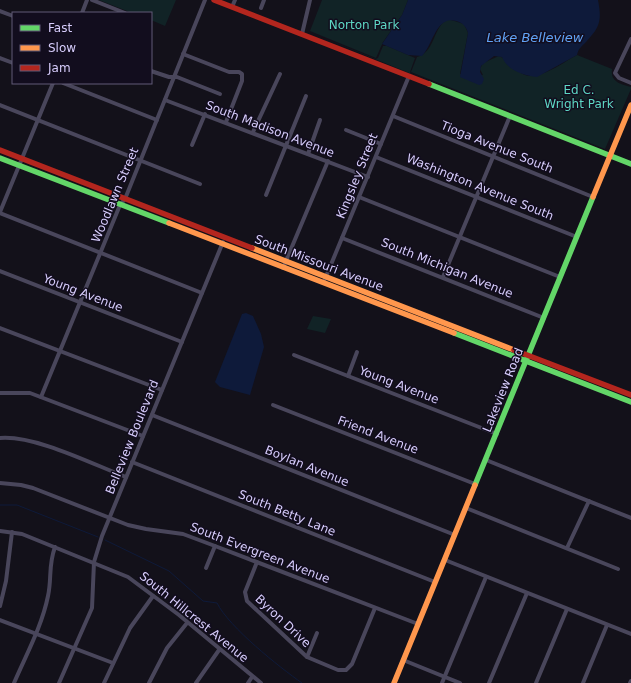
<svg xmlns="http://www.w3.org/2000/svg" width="631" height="683" font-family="'DejaVu Sans',sans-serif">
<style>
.green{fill:#112326}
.water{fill:#0e1a3a}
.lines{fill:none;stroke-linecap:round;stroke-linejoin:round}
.stream{stroke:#0e1a3a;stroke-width:1}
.street{stroke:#49465b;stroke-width:4}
.fast{stroke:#63d668;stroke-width:5.5}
.slow{stroke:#ff974d;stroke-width:5.5}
.jam{stroke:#b3261e;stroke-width:5.5}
.labels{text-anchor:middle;stroke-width:3;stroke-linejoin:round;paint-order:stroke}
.park-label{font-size:12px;fill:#5ed7c5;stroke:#120d1e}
.street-label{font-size:12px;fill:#d7cdfc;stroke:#120d1e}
.water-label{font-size:13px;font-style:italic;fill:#61a3f6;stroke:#120d1e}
</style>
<rect width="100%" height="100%" fill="#13111a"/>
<g class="green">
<path d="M99 0H176L165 26 151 20V13H132Z"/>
<path d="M322 0H408L402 15 383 42 376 58 310 31Z"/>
<path d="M446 20H451L464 24 468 33 460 74 483 75 480 69 483 63 499 56C508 60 514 68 521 73 536 84 563 62 577 55L612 69C610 82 621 84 631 87V89L605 149 411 72 417 57C434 53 433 29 446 20Z"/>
<path d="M321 37 376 59 378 58 383 46H387L415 58 410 72 411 74 487 104 463 95Z"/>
<path d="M313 316 331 319 325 333 307 329Z"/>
</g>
<g class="water">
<path d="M408 0H598C602 21 600 27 586 42 581 47 578 49 577 55L537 77C523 75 508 71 502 57L494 56 481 66 480 72 484 79 482 84 479 85 460 77 468 33C466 26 463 23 456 21 436 15 433 45 422 56L408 55 382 44 402 15Z"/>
<path d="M246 313 253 316 261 334 264 347 250 395 220 387 215 382 242 314Z"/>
</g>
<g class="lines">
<g class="stream">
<path d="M0 505H17L98 537"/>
<path d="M105 540 169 571 203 601 217 603C229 627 279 667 302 683"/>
</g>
<g class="street">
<path d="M92 0 125 13"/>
<path d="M232 7 235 0"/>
<path d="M261 8 264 0"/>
<path d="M0 11 13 16"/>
<path d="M82 13 87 0"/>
<path d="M302 34 310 0"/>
<path d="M631 39 615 73 619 78 631 83"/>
<path d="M183 54 229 72H239L242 74V81L226 122"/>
<path d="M0 58 13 63"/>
<path d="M151 71 169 77H177L220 94"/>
<path d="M63 83 157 120"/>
<path d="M165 100 368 177"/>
<path d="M0 105 200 184"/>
<path d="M393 116 593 197"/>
<path d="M346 130 381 144"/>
<path d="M253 132 280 74"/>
<path d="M192 145 205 114"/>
<path d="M308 154 320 120"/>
<path d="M376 157 577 237"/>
<path d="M266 195 306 96"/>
<path d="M359 197 560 277"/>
<path d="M0 212 53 83"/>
<path d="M0 213 202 293"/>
<path d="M342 238 544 318"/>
<path d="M283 268 328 161"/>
<path d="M0 271 182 342"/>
<path d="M443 277 510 116"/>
<path d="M325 279 409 76"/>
<path d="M0 328 162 390"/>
<path d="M294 355 497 434"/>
<path d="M348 376 357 352"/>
<path d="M0 393H30L143 436"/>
<path d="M41 397 120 205 125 199 205 0"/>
<path d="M273 405 475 484"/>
<path d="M152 415 455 535"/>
<path d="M0 438C35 435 92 464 126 477"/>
<path d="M486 460 631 518"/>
<path d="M132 462 435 582"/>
<path d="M0 483 21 485 33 488 128 525 146 529 183 534 215 546 418 624"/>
<path d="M466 508 618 569"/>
<path d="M0 531 22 534 128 577 179 615 261 683"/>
<path d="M567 548 589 501"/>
<path d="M445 560 631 634"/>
<path d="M257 562 245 592 247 601 307 657 338 670H346L352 664 375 608"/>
<path d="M206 568 215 546"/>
<path d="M0 606 6 581 12 532"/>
<path d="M0 620 113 663"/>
<path d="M307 657 317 633"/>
<path d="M403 660 460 683"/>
<path d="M14 683C26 655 42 626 48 596 52 578 48 566 55 547"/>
<path d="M59 683 92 608 94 562 102 536 223 242"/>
<path d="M104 683 130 628 153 596"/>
<path d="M149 683 167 648 187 623"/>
<path d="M196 683 219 650"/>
<path d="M248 683 252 677"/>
<path d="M442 683 486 577"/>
<path d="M489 683 527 593"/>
<path d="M536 683 567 609"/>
<path d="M583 683 607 625"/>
<path d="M630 683 631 681"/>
</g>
<g class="fast">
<path d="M429 84 631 164"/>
<path d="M0 158 169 223"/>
<path d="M454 333 631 402"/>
<path d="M475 485 593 197"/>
</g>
<g class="slow">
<path d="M593 197 631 105"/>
<path d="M169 223 454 333"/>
<path d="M252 248 514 350"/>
<path d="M394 683 475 485"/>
</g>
<g class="jam">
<path d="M214 0 429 84"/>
<path d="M0 150 252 248"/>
<path d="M514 350 631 395"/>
</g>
</g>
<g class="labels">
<g class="park-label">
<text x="364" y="29">Norton Park</text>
<text x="579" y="94">Ed C.<tspan x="579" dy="14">Wright Park</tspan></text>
</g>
<g class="street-label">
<text transform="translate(270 129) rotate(21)" y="4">South Madison Avenue</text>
<text transform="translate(497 147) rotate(22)" y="4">Tioga Avenue South</text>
<text transform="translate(357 176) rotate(-68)" y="4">Kingsley Street</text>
<text transform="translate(480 187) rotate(22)" y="4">Washington Avenue South</text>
<text transform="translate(115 195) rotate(-67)" y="4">Woodlawn Street</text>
<text transform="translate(319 263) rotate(21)" y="4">South Missouri Avenue</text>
<text transform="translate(447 268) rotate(22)" y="4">South Michigan Avenue</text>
<text transform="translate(83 293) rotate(21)" y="4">Young Avenue</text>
<text transform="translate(399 385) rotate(21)" y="4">Young Avenue</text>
<text transform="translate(503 390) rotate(-68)" y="4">Lakeview Road</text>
<text transform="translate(378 435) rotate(21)" y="4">Friend Avenue</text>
<text transform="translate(132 437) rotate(-68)" y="4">Belleview Boulevard</text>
<text transform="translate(307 466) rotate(22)" y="4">Boylan Avenue</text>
<text transform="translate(287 513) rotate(22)" y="4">South Betty Lane</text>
<text transform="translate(260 553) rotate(21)" y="4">South Evergreen Avenue</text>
<text transform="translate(194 617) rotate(39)" y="4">South Hillcrest Avenue</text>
<text transform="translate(283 621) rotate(43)" y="4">Byron Drive</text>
</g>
<g class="water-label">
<text x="535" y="42">Lake Belleview</text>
</g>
</g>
<rect x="12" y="12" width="140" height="72" fill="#120d1e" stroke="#615a77"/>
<rect x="20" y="25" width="20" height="6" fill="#63d668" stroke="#615a77"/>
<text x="48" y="32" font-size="12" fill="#d7cdfc">Fast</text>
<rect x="20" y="45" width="20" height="6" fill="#ff974d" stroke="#615a77"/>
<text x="48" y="52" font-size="12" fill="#d7cdfc">Slow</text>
<rect x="20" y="65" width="20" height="6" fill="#b3261e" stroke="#615a77"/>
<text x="48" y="72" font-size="12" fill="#d7cdfc">Jam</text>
</svg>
